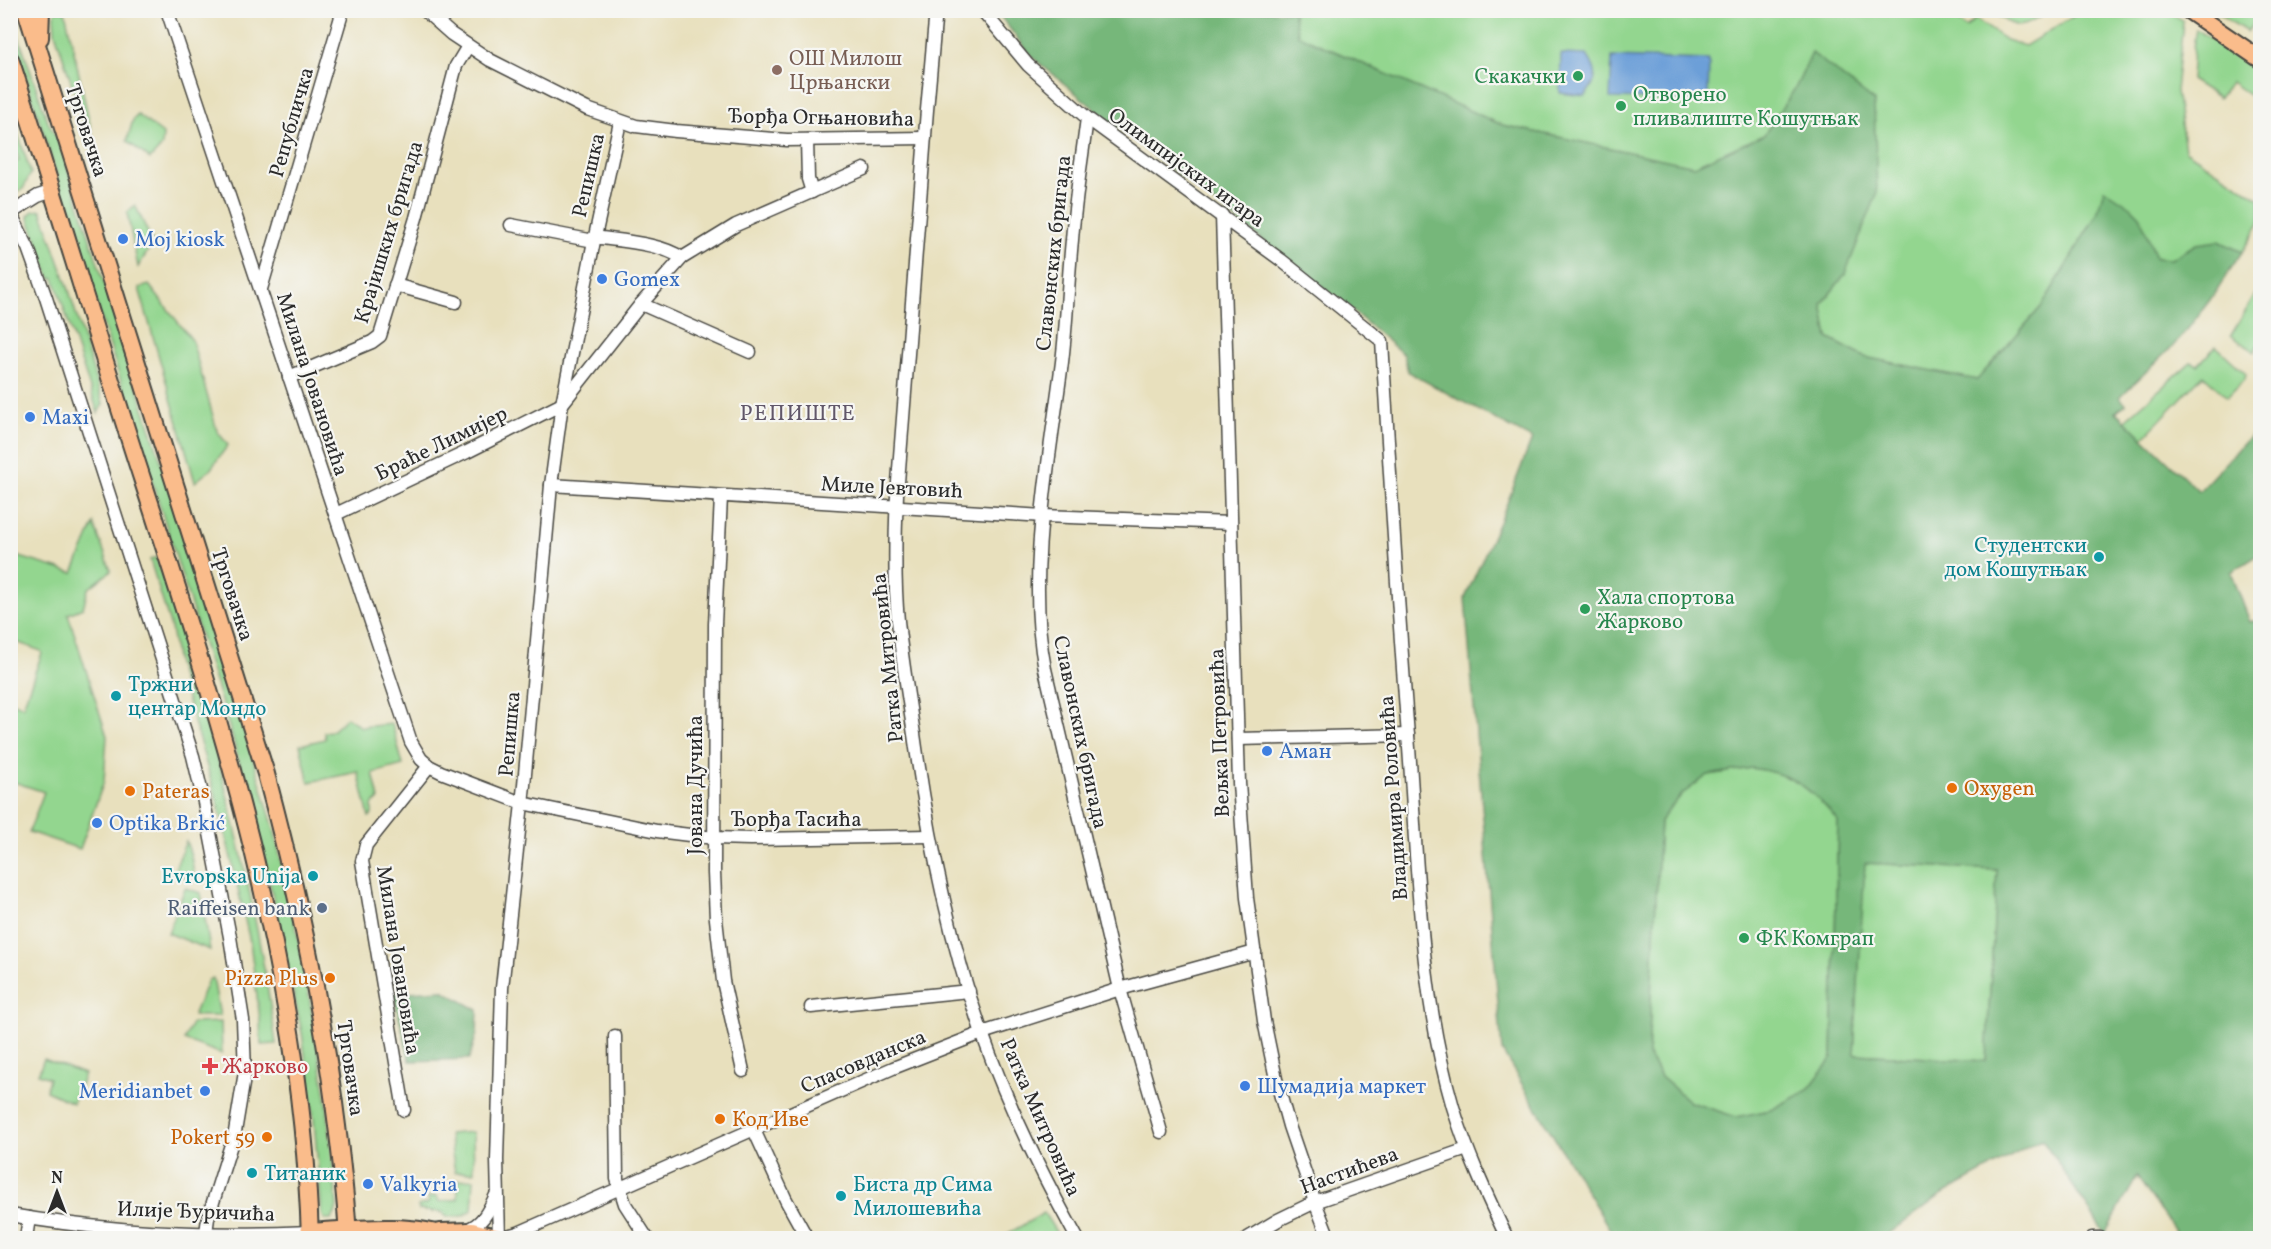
<svg xmlns="http://www.w3.org/2000/svg" width="2271" height="1249" font-family="Vollkorn,serif">
<style>
.green{fill:#93d68f;stroke:#5f805d;stroke-width:1.5}
.forest{fill:#76b77a;stroke:#507152;stroke-width:1.5;fill-rule:evenodd}
.water{fill:#6c9fd8;stroke:#4c6582;stroke-width:1.5}
.lines{fill:none;stroke-linecap:round;stroke-linejoin:round}
.minor-casing{stroke:#474641;stroke-width:15}
.major-casing{stroke:#474641;stroke-width:20}
.minor{stroke:#fff;stroke-width:12}
.major{stroke:#fabc8b;stroke-width:16}
.education-dot{fill:#8d6e63;stroke:#f6f6f2;stroke-width:2}
.leisure-dot{fill:#2e9e5b;stroke:#f6f6f2;stroke-width:2}
.shop-dot{fill:#3f7fe0;stroke:#f6f6f2;stroke-width:2}
.culture-dot{fill:#0f9aa8;stroke:#f6f6f2;stroke-width:2}
.food-dot{fill:#e8710a;stroke:#f6f6f2;stroke-width:2}
.service-dot{fill:#5c6f8a;stroke:#f6f6f2;stroke-width:2}
.health-dot{fill:#e0444e;stroke:#f6f6f2;stroke-width:2}
.labels{text-anchor:middle;stroke-width:4.5;stroke-linejoin:round;paint-order:stroke}
.education-label{font-size:21px;fill:#785e54;stroke:#f6f6f2;text-anchor:start}
.leisure-label{font-size:21px;fill:#27864d;stroke:#f6f6f2;text-anchor:start}
.street-label{font-size:21px;fill:#2b2b2b;stroke:#f6f6f2}
.shop-label{font-size:21px;fill:#366cbe;stroke:#f6f6f2;text-anchor:start}
.culture-label{font-size:21px;fill:#0d838f;stroke:#f6f6f2;text-anchor:start}
.food-label{font-size:21px;fill:#c56008;stroke:#f6f6f2;text-anchor:start}
.service-label{font-size:21px;fill:#4e5e75;stroke:#f6f6f2;text-anchor:end}
.health-label{font-size:21px;fill:#be3a42;stroke:#f6f6f2;text-anchor:start}
.neighbourhood-label{font-size:22px;letter-spacing:1.5px;fill:#615769;stroke:#f6f6f2}
</style>
<rect width="100%" height="100%" fill="#f6f6f2"/>
<filter id="ink" filterUnits="userSpaceOnUse"><feTurbulence type="fractalNoise" baseFrequency=".0167" numOctaves="2"/><feDisplacementMap in="SourceGraphic" scale="12" xChannelSelector="R" yChannelSelector="G"/><feConvolveMatrix kernelMatrix="1 2 1 2 8 2 1 2 1" color-interpolation-filters="sRGB"/></filter>
<filter id="wash" filterUnits="userSpaceOnUse"><feTurbulence type="fractalNoise" baseFrequency=".008" numOctaves="4" result="noise"/><feDisplacementMap in="SourceGraphic" scale="24" xChannelSelector="R" yChannelSelector="G"/><feGaussianBlur stdDeviation="1.35" result="paint"/><feColorMatrix in="noise" values="0 0 0 0 0 0 0 0 0 0 0 0 0 0 0 0 0 1.4 0 .05"/><feComposite in="paint" operator="in"/></filter>
<g filter="url(#wash)">
<rect width="100%" height="100%" fill="#e8e0bd"/>
<g class="green">
<path d="M1942 10 1966 28 1975 19 2006 40 2025 46 2082 11H2168L2183 21 2176 91 2185 150 2260 199V222L2242 252 2219 241 2171 259 2156 258 2148 236 2097 214 2042 306 1977 380 1864 357 1828 338 1822 304 1845 274 1812 54 1796 87 1764 135 1694 166 1502 125 1297 35 1293 11Z"/>
<path d="M10 11 48 122 60 144 214 628 274 829 303 960 327 1103 337 1206 335 1214 331 1220H325L322 1214 314 1120 302 1033 261 842 232 736 11 30Z"/>
<path d="M56 11H65L102 179 55 32 54 16Z"/>
<path d="M1989 11V10L2049 11C2018 31 2021 30 1989 11Z"/>
<path d="M2214 11H2260V14L2247 32Z"/>
<path d="M2196 29 2260 73V103L2231 82 2219 98 2191 80 2193 48Z"/>
<path d="M138 115 163 134 162 146 150 159 127 141 133 120Z"/>
<path d="M13 119 31 173 23 189 13 193 11 192V163L19 160 11 130V120Z"/>
<path d="M135 205 153 243 138 267 127 213Z"/>
<path d="M41 210 68 287 103 404 98 413 54 278H50L28 216 33 211Z"/>
<path d="M149 285 192 340 217 431 228 445 210 470 195 482 139 288Z"/>
<path d="M2260 287V342L2254 352 2231 335Z"/>
<path d="M2216 346 2246 374 2245 379 2227 397 2203 375 2143 438 2125 420 2191 362 2198 365Z"/>
<path d="M94 524 111 571 88 589 83 608 68 614 107 736 104 781 80 849 29 832 44 792 11 781V765L14 759 11 757V702L23 706 42 653 41 651 11 640 10 554 73 573Z"/>
<path d="M156 557C171 605 188 652 202 701 234 813 260 928 276 1044L261 1045 260 1020 250 942 231 858 218 804 177 664 171 628 150 560Z"/>
<path d="M347 717 361 727 392 724 403 765 373 773 379 799 372 805V815L369 817 358 772 309 782 300 745 325 739 324 732 332 731Z"/>
<path d="M1751 768C1792 773 1812 789 1838 821L1832 1058 1808 1090 1771 1110 1736 1117 1690 1102 1661 1077 1648 1055 1660 821 1682 794 1708 775Z"/>
<path d="M186 841 191 856 194 873 187 878 173 874Z"/>
<path d="M1864 863 1997 870 1986 1061 1854 1054Z"/>
<path d="M185 888 201 893 210 950 168 933Z"/>
<path d="M213 978 220 1016H193L208 980Z"/>
<path d="M221 1022 222 1054 184 1040 192 1023Z"/>
<path d="M44 1059 84 1074 73 1103 46 1091 49 1078 38 1074Z"/>
<path d="M473 1132 474 1172H455L449 1134Z"/>
<path d="M474 1179 472 1210 463 1216 447 1217 442 1212 419 1210 418 1206 429 1203 428 1197 437 1196 439 1202 458 1199 457 1180Z"/>
<path d="M1044 1213 1060 1238H1009L1007 1234Z"/>
</g>
<g class="forest">
<path d="M996 11H1293L1298 35 1502 125 1694 166 1764 135 1796 87 1812 53 1874 101 1877 194 1845 274 1822 304 1828 338 1864 357 1977 380 2042 306 2097 214 2104 189 2131 207 2140 216 2156 258 2171 259 2196 244 2219 241 2242 252 2210 300 2180 339 2120 397 2125 404 2116 412 2199 491 2260 426V554L2231 572 2250 622 2260 619V1238H2180L2137 1177 2105 1234 2042 1139 1941 1195 1883 1238H1615L1502 1051 1465 598 1504 511 1532 439 1408 372 1404 355 1348 307 1108 120 1032 57ZM1751 768C1792 773 1812 789 1838 821L1832 1058 1808 1090 1771 1110 1736 1117 1690 1102 1661 1077 1648 1055 1660 821 1682 794 1708 775ZM1865 863 1997 870 1986 1061 1854 1054Z"/>
<path d="M442 990 478 1010 477 1033 469 1059 410 1061 393 993Z"/>
</g>
<g class="water">
<path d="M1561 54 1587 55C1599 73 1598 79 1585 96L1560 93Z"/>
<path d="M1612 57 1709 60 1708 100 1610 98Z"/>
</g>
</g>
<g filter="url(#ink)">
<g class="lines">
<g class="minor-casing">
<g id="minor">
<path d="M167 10 411 742 421 759 429 766 441 772 522 803 657 831 714 838 750 839 930 836"/>
<path d="M424 10 451 34 490 60 587 109 636 126 676 131 787 140 925 138"/>
<path d="M936 10 927 110 897 495C895 537 894 579 898 621 902 659 908 696 914 734 928 835 948 937 982 1033 1007 1104 1041 1173 1077 1238"/>
<path d="M982 10 1028 65 1087 118 1281 260 1382 341C1390 477 1398 613 1409 748 1418 868 1419 991 1453 1107 1467 1153 1487 1196 1507 1238"/>
<path d="M1087 118C1082 158 1075 199 1072 240 1068 280 1067 321 1062 362 1050 457 1026 575 1045 669L1120 989 1161 1132"/>
<path d="M807 140 808 179 812 192"/>
<path d="M10 212 28 248 46 298 193 756 204 802 230 937 243 1020 245 1072 235 1132 208 1218 206 1233"/>
<path d="M11 213 38 196 53 191"/>
<path d="M1222 215 1239 783 1247 898 1264 1021 1276 1079 1289 1126 1315 1202 1329 1238"/>
<path d="M511 225 594 241"/>
<path d="M594 237C620 241 661 243 682 258"/>
<path d="M395 285 456 302"/>
<path d="M261 289 343 10"/>
<path d="M641 304 750 352"/>
<path d="M289 377 372 342 380 336 416 218 456 66 468 46"/>
<path d="M551 485 1043 516 1231 523"/>
<path d="M721 497 715 624 714 873 716 919 723 981 743 1071"/>
<path d="M336 514 467 452 562 404 641 304 682 258 736 225 864 169"/>
<path d="M1238 739 1408 735"/>
<path d="M811 1007 969 991"/>
<path d="M615 1036 617 1179 625 1204 647 1238"/>
<path d="M404 1110 362 861 366 845 429 766"/>
<path d="M754 1130 786 1200 807 1238"/>
<path d="M10 1215C109 1232 210 1237 310 1232"/>
<path d="M465 1230C482 1226 489 1210 496 1195"/>
<path d="M26 1238 29 1218"/>
<path d="M499 1238 497 1160 502 988 524 785 551 485 562 404 594 241 620 122"/>
<path d="M499 1238 518 1233 893 1068 982 1033 1120 989 1255 952"/>
<path d="M1248 1238 1278 1220 1315 1202 1467 1149"/>
<path d="M2092 1238H2100"/>
</g>
</g>
<g class="major-casing">
<g id="major">
<path d="M26 10 266 774C295 882 319 991 334 1103 340 1148 346 1193 348 1238"/>
<path d="M2188 10 2260 59"/>
<path d="M40 38 41 10"/>
<path d="M10 59C55 195 95 333 139 469 221 722 302 969 310 1238"/>
<path d="M310 1232C354 1229 411 1222 453 1238"/>
<path d="M440 1232 472 1231 499 1238"/>
</g>
</g>
<use href="#minor" class="minor"/>
<use href="#major" class="major"/>
</g>
</g>
<circle class="education-dot" cx="777" cy="70" r="6"/>
<g class="leisure-dot">
<circle cx="1578" cy="76" r="6"/>
<circle cx="1621" cy="106" r="6"/>
<circle cx="1585" cy="609" r="6"/>
<circle cx="1744" cy="938" r="6"/>
</g>
<g class="shop-dot">
<circle cx="123" cy="239" r="6"/>
<circle cx="602" cy="279" r="6"/>
<circle cx="30" cy="417" r="6"/>
<circle cx="1267" cy="751" r="6"/>
<circle cx="97" cy="823" r="6"/>
<circle cx="1245" cy="1086" r="6"/>
<circle cx="205" cy="1091" r="6"/>
<circle cx="368" cy="1184" r="6"/>
</g>
<g class="culture-dot">
<circle cx="2099" cy="557" r="6"/>
<circle cx="116" cy="696" r="6"/>
<circle cx="313" cy="876" r="6"/>
<circle cx="252" cy="1173" r="6"/>
<circle cx="841" cy="1196" r="6"/>
</g>
<g class="food-dot">
<circle cx="1952" cy="788" r="6"/>
<circle cx="130" cy="791" r="6"/>
<circle cx="330" cy="978" r="6"/>
<circle cx="720" cy="1119" r="6"/>
<circle cx="267" cy="1137" r="6"/>
</g>
<circle class="service-dot" cx="322" cy="908" r="6"/>
<path class="health-dot" d="M207 1057h6v6h6v6h-6v6h-6v-6h-6v-6h6z"/>
<g class="labels">
<g class="education-label">
<text x="789" y="65">ОШ Милош<tspan x="789" dy="24">Црњански</tspan></text>
</g>
<g class="leisure-label">
<text x="1566" y="83" text-anchor="end">Скакачки</text>
<text x="1633" y="101">Отворено<tspan x="1633" dy="24">пливалиште Кошутњак</tspan></text>
<text x="1597" y="604">Хала спортова<tspan x="1597" dy="24">Жарково</tspan></text>
<text x="1756" y="945">ФК Комграп</text>
</g>
<g class="street-label">
<text transform="translate(821 117) rotate(1)" y="7">Ђорђа Огњановића</text>
<text transform="translate(291 122) rotate(-74)" y="7">Републичка</text>
<text transform="translate(87 130) rotate(72)" y="7">Трговачка</text>
<text transform="translate(1187 167) rotate(36)" y="7">Олимпијских игара</text>
<text transform="translate(588 175) rotate(-77)" y="7">Репишка</text>
<text transform="translate(388 232) rotate(-73)" y="7">Крајишких бригада</text>
<text transform="translate(1053 253) rotate(-84)" y="7">Славонских бригада</text>
<text transform="translate(313 384) rotate(72)" y="7">Милана Јовановића</text>
<text transform="translate(441 443) rotate(-26)" y="7">Браће Лимијер</text>
<text transform="translate(892 487) rotate(3)" y="7">Миле Јевтовић</text>
<text transform="translate(233 594) rotate(72)" y="7">Трговачка</text>
<text transform="translate(887 658) rotate(-96)" y="7">Ратка Митровића</text>
<text transform="translate(1081 732) rotate(78)" y="7">Славонских бригада</text>
<text transform="translate(1219 733) rotate(-92)" y="7">Вељка Петровића</text>
<text transform="translate(509 734) rotate(-85)" y="7">Репишка</text>
<text transform="translate(695 785) rotate(-90)" y="7">Јована Дучића</text>
<text transform="translate(1393 798) rotate(-94)" y="7">Владимира Роловића</text>
<text x="796" y="826">Ђорђа Тасића</text>
<text transform="translate(399 960) rotate(81)" y="7">Милана Јовановића</text>
<text transform="translate(863 1061) rotate(-23)" y="7">Спасовданска</text>
<text transform="translate(351 1068) rotate(82)" y="7">Трговачка</text>
<text transform="translate(1041 1117) rotate(66)" y="7">Ратка Митровића</text>
<text transform="translate(1349 1170) rotate(-20)" y="7">Настићева</text>
<text transform="translate(196 1211) rotate(2)" y="7">Илије Ђуричића</text>
</g>
<g class="shop-label">
<text x="135" y="246">Moj kiosk</text>
<text x="614" y="286">Gomex</text>
<text x="42" y="424">Maxi</text>
<text x="1279" y="758">Аман</text>
<text x="109" y="830">Optika Brkić</text>
<text x="1257" y="1093">Шумадија маркет</text>
<text x="193" y="1098" text-anchor="end">Meridianbet</text>
<text x="380" y="1191">Valkyria</text>
</g>
<g class="culture-label">
<text x="2087" y="552" text-anchor="end">Студентски<tspan x="2087" dy="24">дом Кошутњак</tspan></text>
<text x="128" y="691">Тржни<tspan x="128" dy="24">центар Мондо</tspan></text>
<text x="301" y="883" text-anchor="end">Evropska Unija</text>
<text x="264" y="1180">Титаник</text>
<text x="853" y="1191">Биста др Сима<tspan x="853" dy="24">Милошевића</tspan></text>
</g>
<g class="food-label">
<text x="1964" y="795">Oxygen</text>
<text x="142" y="798">Pateras</text>
<text x="318" y="985" text-anchor="end">Pizza Plus</text>
<text x="732" y="1126">Код Иве</text>
<text x="255" y="1144" text-anchor="end">Pokert 59</text>
</g>
<g class="service-label">
<text x="310" y="915">Raiffeisen bank</text>
</g>
<g class="health-label">
<text x="222" y="1073">Жарково</text>
</g>
<g class="neighbourhood-label">
<text x="798" y="420">РЕПИШТЕ</text>
</g>
</g>
<rect width="2271" height="1249" fill="none" stroke="#f6f6f2" stroke-width="36"/>
<g transform="translate(57 1192)" stroke="#f6f6f2" stroke-width="4.5" paint-order="stroke">
<path d="M0-4.5L10 22L0 15L-10 22Z" fill="#2b2b2b"/>
<text y="-9" font-size="16" font-weight="bold" text-anchor="middle" fill="#2b2b2b">N</text>
</g>
</svg>
